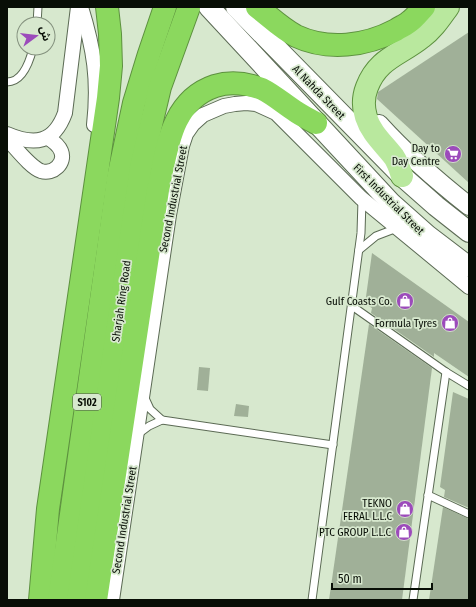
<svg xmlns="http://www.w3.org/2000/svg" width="476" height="607" font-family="'Fira Sans Condensed','Noto Sans Arabic',sans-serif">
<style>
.building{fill:#a0b098}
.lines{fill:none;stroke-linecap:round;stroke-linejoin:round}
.service-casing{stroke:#5b6a54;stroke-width:9}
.minor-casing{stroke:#5b6a54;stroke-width:16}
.tertiary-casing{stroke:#5b6a54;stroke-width:20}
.secondary-casing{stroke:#5b6a54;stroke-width:22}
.primary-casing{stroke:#5d913f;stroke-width:24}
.motorway-casing{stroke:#5d913f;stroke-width:24}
.service{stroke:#fff;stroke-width:7}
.minor{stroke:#fff;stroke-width:14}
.tertiary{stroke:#fff;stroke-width:18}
.secondary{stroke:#fff;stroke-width:20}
.primary{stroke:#b9e89e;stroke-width:22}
.motorway{stroke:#8bd85e;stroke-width:22}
.labels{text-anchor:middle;stroke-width:3.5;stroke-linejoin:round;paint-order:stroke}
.shield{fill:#d7e8ce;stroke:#464f42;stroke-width:1}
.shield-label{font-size:10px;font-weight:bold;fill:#080e06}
.street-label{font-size:11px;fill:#080e06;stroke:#d7e8ce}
.poi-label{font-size:11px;fill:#080e06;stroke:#d7e8ce;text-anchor:end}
</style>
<rect width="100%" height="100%" fill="#d7e8ce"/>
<g class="building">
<path d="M469 32V183L377 99 378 92Z"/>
<path d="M372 253 469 322V377L434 353V357L371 313 372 308 365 304Z"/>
<path d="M369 324 432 368 402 600H329Z"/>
<path d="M199 367 210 368 208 391 197 390Z"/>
<path d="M453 392 469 399V508L444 497 445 490 440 487Z"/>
<path d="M236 404 249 406 248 417 234 416Z"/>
<path d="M443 507 469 519V600H429Z"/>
</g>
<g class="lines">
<g class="service-casing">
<g id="service">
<path d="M37 24 38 7"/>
<path d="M7 82C23 82 30 60 33 48"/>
<path d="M359 250 376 236 397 228"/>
<path d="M352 306 446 372 469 386"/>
<path d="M144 396 150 409 162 420 333 445"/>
<path d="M137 435 149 426 162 420"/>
<path d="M428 495 469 514"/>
<path d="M312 600 361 233 362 200"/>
<path d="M413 600 446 372"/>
</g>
</g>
<g class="minor-casing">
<g id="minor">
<path d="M81 7C94 49 99 80 94 125"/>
<path d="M7 134C35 146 54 143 65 113L78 7"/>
<path d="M7 139C16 148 30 167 41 171 53 175 66 163 61 151 59 146 53 141 48 138"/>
<path d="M112 600 169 215 182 146 186 134 193 124 203 115 224 106 235 104 246 103 256 104 276 113 361 198 469 287"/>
</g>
</g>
<g class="tertiary-casing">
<path id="tertiary" d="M379 124C407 155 436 180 469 206"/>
</g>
<g class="secondary-casing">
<g id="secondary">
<path d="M209 7 391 203 427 235 469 267"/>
<path d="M236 7 402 176 436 206 469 232"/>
</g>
</g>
<g class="primary-casing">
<path id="primary" d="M402 176C400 170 398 163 394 157 384 144 371 133 366 117 363 107 363 97 367 87 378 58 400 55 422 37 433 29 440 18 448 7"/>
</g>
<g class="motorway-casing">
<g id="motorway">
<path d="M257 7C270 17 282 29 296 36 328 51 366 46 396 30 400 27 406 25 409 22 415 18 419 12 424 7"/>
<path d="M40 600 48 509 108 98 111 66 110 34 107 7"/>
<path d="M59 600 118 178 134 103 149 54 165 7"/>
<path d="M78 600 141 167 160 87 189 7"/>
<path d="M96 600 158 190C167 151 170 101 215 86 231 81 246 83 262 89 274 95 284 104 295 111 302 116 309 119 316 123"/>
</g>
</g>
<use href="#service" class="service"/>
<use href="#minor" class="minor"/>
<use href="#tertiary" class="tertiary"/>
<use href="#secondary" class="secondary"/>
<use href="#primary" class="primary"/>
<use href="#motorway" class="motorway"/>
</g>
<defs>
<g id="supermarket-disc" transform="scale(0.9)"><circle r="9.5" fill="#9c4bbb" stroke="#d7e8ce"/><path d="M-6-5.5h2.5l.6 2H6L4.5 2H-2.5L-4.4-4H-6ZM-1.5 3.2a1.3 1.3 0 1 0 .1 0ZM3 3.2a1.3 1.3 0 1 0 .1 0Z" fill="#fff"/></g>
<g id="shop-disc" transform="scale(0.9)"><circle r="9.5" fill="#9c4bbb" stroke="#d7e8ce"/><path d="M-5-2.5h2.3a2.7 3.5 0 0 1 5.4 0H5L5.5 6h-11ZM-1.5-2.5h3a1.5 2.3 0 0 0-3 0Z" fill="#fff"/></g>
</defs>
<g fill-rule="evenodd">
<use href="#supermarket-disc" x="453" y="154"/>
<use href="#shop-disc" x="405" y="301"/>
<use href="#shop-disc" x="450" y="323"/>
<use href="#shop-disc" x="405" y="509"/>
<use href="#shop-disc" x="404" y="532"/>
</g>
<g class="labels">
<rect class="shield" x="73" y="394" width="28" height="16" rx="3"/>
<g class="shield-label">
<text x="87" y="406">S102</text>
</g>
<g class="street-label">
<text transform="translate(319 92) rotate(46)" y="4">Al Nahda Street</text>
<text transform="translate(173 199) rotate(-79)" y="4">Second Industrial Street</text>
<text transform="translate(389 199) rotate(45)" y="4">First Industrial Street</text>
<text transform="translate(121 301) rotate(-82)" y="4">Sharjah Ring Road</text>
<text transform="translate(124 520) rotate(-81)" y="4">Second Industrial Street</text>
</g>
<g class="poi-label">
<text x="440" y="152">Day to<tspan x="440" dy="13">Day Centre</tspan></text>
<text x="392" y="305">Gulf Coasts Co.</text>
<text x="437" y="327">Formula Tyres</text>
<text x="392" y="507">TEKNO<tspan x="392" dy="13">FERAL L.L.C</tspan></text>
<text x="391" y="536">PTC GROUP L.L.C</text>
</g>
</g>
<rect width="476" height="607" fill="none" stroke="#080e06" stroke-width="16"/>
<g transform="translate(36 36) rotate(75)"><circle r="19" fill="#d7e8ce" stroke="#84917e"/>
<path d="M0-3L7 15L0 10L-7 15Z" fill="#9c4bbb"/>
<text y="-6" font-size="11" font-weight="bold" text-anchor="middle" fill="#080e06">ش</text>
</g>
<path d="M332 583v6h100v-6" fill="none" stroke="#080e06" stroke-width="2"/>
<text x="338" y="583" font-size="12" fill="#080e06" stroke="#d7e8ce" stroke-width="3" paint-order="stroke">50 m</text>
</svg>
